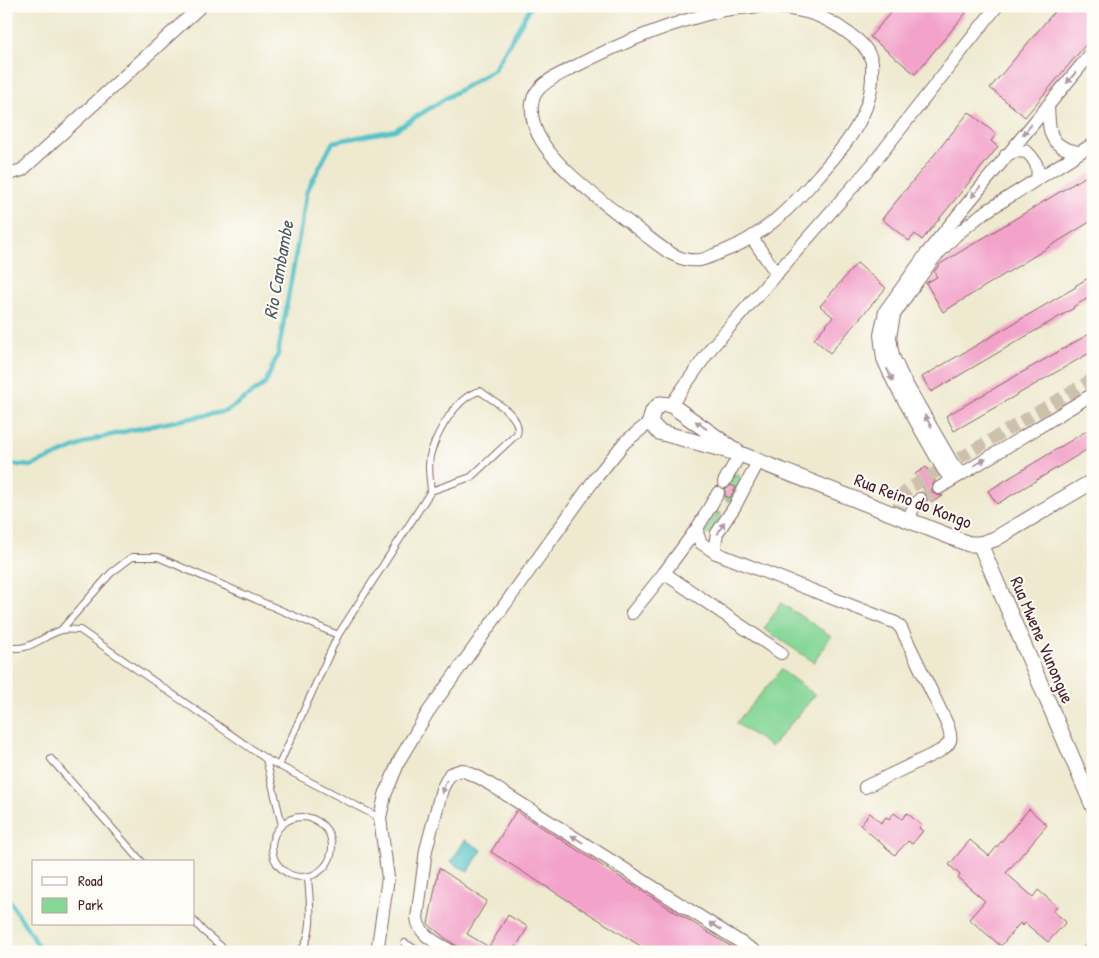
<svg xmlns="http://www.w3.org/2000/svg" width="1099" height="958" font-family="'Patrick Hand',sans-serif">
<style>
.green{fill:#86d798;stroke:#687b62}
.water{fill:#55c2c9;stroke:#50707a}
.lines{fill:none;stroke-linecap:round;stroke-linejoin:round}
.stream{stroke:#55c2c9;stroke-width:4.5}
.building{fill:#f3a3ca}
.minor-tunnel{stroke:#cdc1ae;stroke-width:12;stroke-dasharray:12 6;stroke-linecap:butt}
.service-casing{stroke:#836664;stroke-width:8}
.minor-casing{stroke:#836664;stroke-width:14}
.tertiary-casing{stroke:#836664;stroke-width:17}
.service{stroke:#fff;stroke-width:6}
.minor{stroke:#fff;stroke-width:12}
.tertiary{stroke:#fff;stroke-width:15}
.oneway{fill:#ae9aa0}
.labels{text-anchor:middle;stroke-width:4;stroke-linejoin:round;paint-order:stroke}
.street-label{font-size:18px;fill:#4a1f2b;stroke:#fdfcf7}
.water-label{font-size:19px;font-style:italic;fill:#4e5862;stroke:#fdfcf7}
</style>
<rect width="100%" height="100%" fill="#fdfcf7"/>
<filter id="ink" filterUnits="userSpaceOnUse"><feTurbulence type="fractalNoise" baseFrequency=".02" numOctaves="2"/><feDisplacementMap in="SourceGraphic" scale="10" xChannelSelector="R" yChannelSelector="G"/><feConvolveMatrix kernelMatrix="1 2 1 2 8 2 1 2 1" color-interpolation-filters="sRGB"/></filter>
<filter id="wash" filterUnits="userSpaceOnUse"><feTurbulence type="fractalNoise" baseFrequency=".0096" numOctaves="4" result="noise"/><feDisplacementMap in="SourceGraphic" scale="20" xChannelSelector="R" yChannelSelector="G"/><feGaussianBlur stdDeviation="1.12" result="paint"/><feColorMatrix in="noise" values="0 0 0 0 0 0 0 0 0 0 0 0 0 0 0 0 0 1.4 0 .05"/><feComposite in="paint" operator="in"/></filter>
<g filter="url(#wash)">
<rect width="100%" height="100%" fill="#eee9cf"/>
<g class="green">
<path d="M738 474 741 479 732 500 727 501 724 496 733 476Z"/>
<path d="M717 512H720L721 515 711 533 705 535 704 532Z"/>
<path d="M781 603 831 636 814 662 764 629Z"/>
<path d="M781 670 815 695 771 747 736 723Z"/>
</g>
<path class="water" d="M465 840 482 850 468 872 451 862Z"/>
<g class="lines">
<g class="stream">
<path d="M6 464 31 466 95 439 131 430 227 411 265 384 278 354 307 191 333 142 395 130 446 98 494 70 531 6"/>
<path d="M6 895 36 942 40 952"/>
</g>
</g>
<g id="blocks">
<g class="building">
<path d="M896 6H957L966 13 915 74 870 37Z"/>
<path d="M1059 6H1093V36L1025 117 990 88Z"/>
<path d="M969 112 996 134 991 141 998 147 922 240 915 234 909 241 882 219Z"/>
<path d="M1093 172V220L943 312 926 283 937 277 934 272 940 264Z"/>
<path d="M857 263 886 288 830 353 814 339 833 317 820 306Z"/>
<path d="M1093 275V295L1073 307 1074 308 931 392 922 377 1076 287 1075 286Z"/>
<path d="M1089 334 1093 341V351L954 431 946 416Z"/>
<path d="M1093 427V446L997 504 988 491Z"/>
<path d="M926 467 935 481 932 485V492L936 495 943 496 932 502 915 474Z"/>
<path d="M731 485 736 487 730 498 725 496V490Z"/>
<path d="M1029 809 1047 825 1006 873 1033 897 1038 890 1057 906 1053 911 1066 922 1048 942 1025 923 1023 926 1020 923 1001 946 969 919 985 901 958 878 960 875 949 865 970 840 989 856Z"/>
<path d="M516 811 653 898 740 952H650L550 889 491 852Z"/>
<path d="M870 813 881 823 886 817 889 819 894 813 902 819 907 813 921 825 919 828 923 831 912 844 908 841 895 855 860 825Z"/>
<path d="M439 868 466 886 465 887 487 901 467 934 489 947 508 915 528 927 513 952H466L445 938 428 924Z"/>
</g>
</g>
</g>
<g filter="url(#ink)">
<use href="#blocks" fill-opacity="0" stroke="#836664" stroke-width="1"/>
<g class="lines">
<g class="minor-tunnel">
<path d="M920 499 939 488"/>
<path d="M895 516 903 494 911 487 1093 379"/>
</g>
<g class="service-casing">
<g id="service">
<path d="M61 630 111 573 132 557H158L338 635"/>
<path d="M6 646C26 654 41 637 59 631 65 628 73 630 80 630L266 759 380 818"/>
<path d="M51 759 142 862"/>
<path d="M266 759 282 825"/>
<path d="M279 765 338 635 431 491C430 478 427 464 431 452 438 431 457 396 480 391 493 401 523 416 517 434L471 477 431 491"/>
<circle cx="302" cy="847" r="30"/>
<path d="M194 921 203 931 228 952"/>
<path d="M405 943 420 952"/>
<path d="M300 952C316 932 309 900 308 876"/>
</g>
</g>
<g class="minor-casing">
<g id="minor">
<path d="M760 6C749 7 736 8 724 10 672 22 620 43 572 68 561 74 547 79 538 90 530 99 531 113 534 124 544 163 613 209 644 234 661 247 678 263 700 260 707 259 715 254 722 252 762 237 792 207 820 174 845 146 873 113 872 73 872 68 873 63 871 59 867 47 858 40 848 33 820 12 802 10 768 6"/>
<path d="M1048 105C1049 131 1048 147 1078 152"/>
<path d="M1006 155 1016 151 1027 152C1036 161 1039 167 1037 179"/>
<path d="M6 175 22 170 201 6"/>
<path d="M752 238 777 274"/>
<path d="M671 405 712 347 872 165 997 6"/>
<path d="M961 474 952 463 903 378 893 356 890 337 894 315 908 294 934 258 956 235 982 214 1093 144"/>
<path d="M951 480 943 469 894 383 883 359 880 335 885 311 926 254 1093 51"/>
<path d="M724 482 740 454"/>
<path d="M939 488 1093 394"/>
<path d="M910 522C910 512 913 507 920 499"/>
<path d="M698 527 697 533 701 543 716 553 896 623 901 628 947 724C953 739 952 744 938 752L865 787"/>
<path d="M716 553 715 545 717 533 735 506 758 462"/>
<path d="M664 573 781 653"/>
<path d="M632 613 664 573 698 527 718 493"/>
<path d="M377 952 388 878 380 818 385 795 400 759 428 712 594 480 625 442 650 422"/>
<path d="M452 952C438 943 419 936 417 918L426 850 442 789 450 774 462 770 480 778 756 952"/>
</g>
</g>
<g class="tertiary-casing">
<g id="tertiary">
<path d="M740 454 671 405 660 404 653 411 650 422 659 432 740 454 969 544H980L995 539 1093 481"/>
<path d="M980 544 1093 806"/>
<path d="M1089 952 1093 950"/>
</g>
</g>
<use href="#service" class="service"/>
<use href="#minor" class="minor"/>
<use href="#tertiary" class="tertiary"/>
</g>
<defs><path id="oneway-solid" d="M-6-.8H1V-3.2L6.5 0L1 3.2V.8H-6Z" transform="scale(1.25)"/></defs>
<g class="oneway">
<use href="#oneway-solid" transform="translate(1071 78) rotate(130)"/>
<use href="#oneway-solid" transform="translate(1027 130) rotate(130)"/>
<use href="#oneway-solid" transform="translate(976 192) rotate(129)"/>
<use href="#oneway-solid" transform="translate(890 375) rotate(65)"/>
<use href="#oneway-solid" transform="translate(928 421) rotate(-120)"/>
<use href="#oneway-solid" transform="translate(701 425) rotate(-144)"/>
<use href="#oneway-solid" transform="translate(980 462) rotate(-31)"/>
<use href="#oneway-solid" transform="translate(721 528) rotate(-60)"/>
<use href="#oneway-solid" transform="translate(444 787) rotate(110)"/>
<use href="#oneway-solid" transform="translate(577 839) rotate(-148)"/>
<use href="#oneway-solid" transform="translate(715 926) rotate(-148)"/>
</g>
</g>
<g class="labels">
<g class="street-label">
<text transform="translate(913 501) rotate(21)" y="6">Rua Reino do Kongo</text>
<text transform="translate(1042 640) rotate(67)" y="6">Rua Mwene Vunongue</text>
</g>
<g class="water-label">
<text transform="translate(278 270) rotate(-80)" y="7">Rio Cambambe</text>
</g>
</g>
<rect width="1099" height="958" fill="none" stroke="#fdfcf7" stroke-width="25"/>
<rect x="32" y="860" width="162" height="65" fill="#fdfcf7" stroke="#b5a4a5"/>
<rect x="42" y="877" width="25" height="8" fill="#ffffff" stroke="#b5a4a5"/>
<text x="78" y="886" font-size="15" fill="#4a1f2b">Road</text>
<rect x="42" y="898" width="25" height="15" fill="#86d798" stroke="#b5a4a5"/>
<text x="78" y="910" font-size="15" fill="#4a1f2b">Park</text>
</svg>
